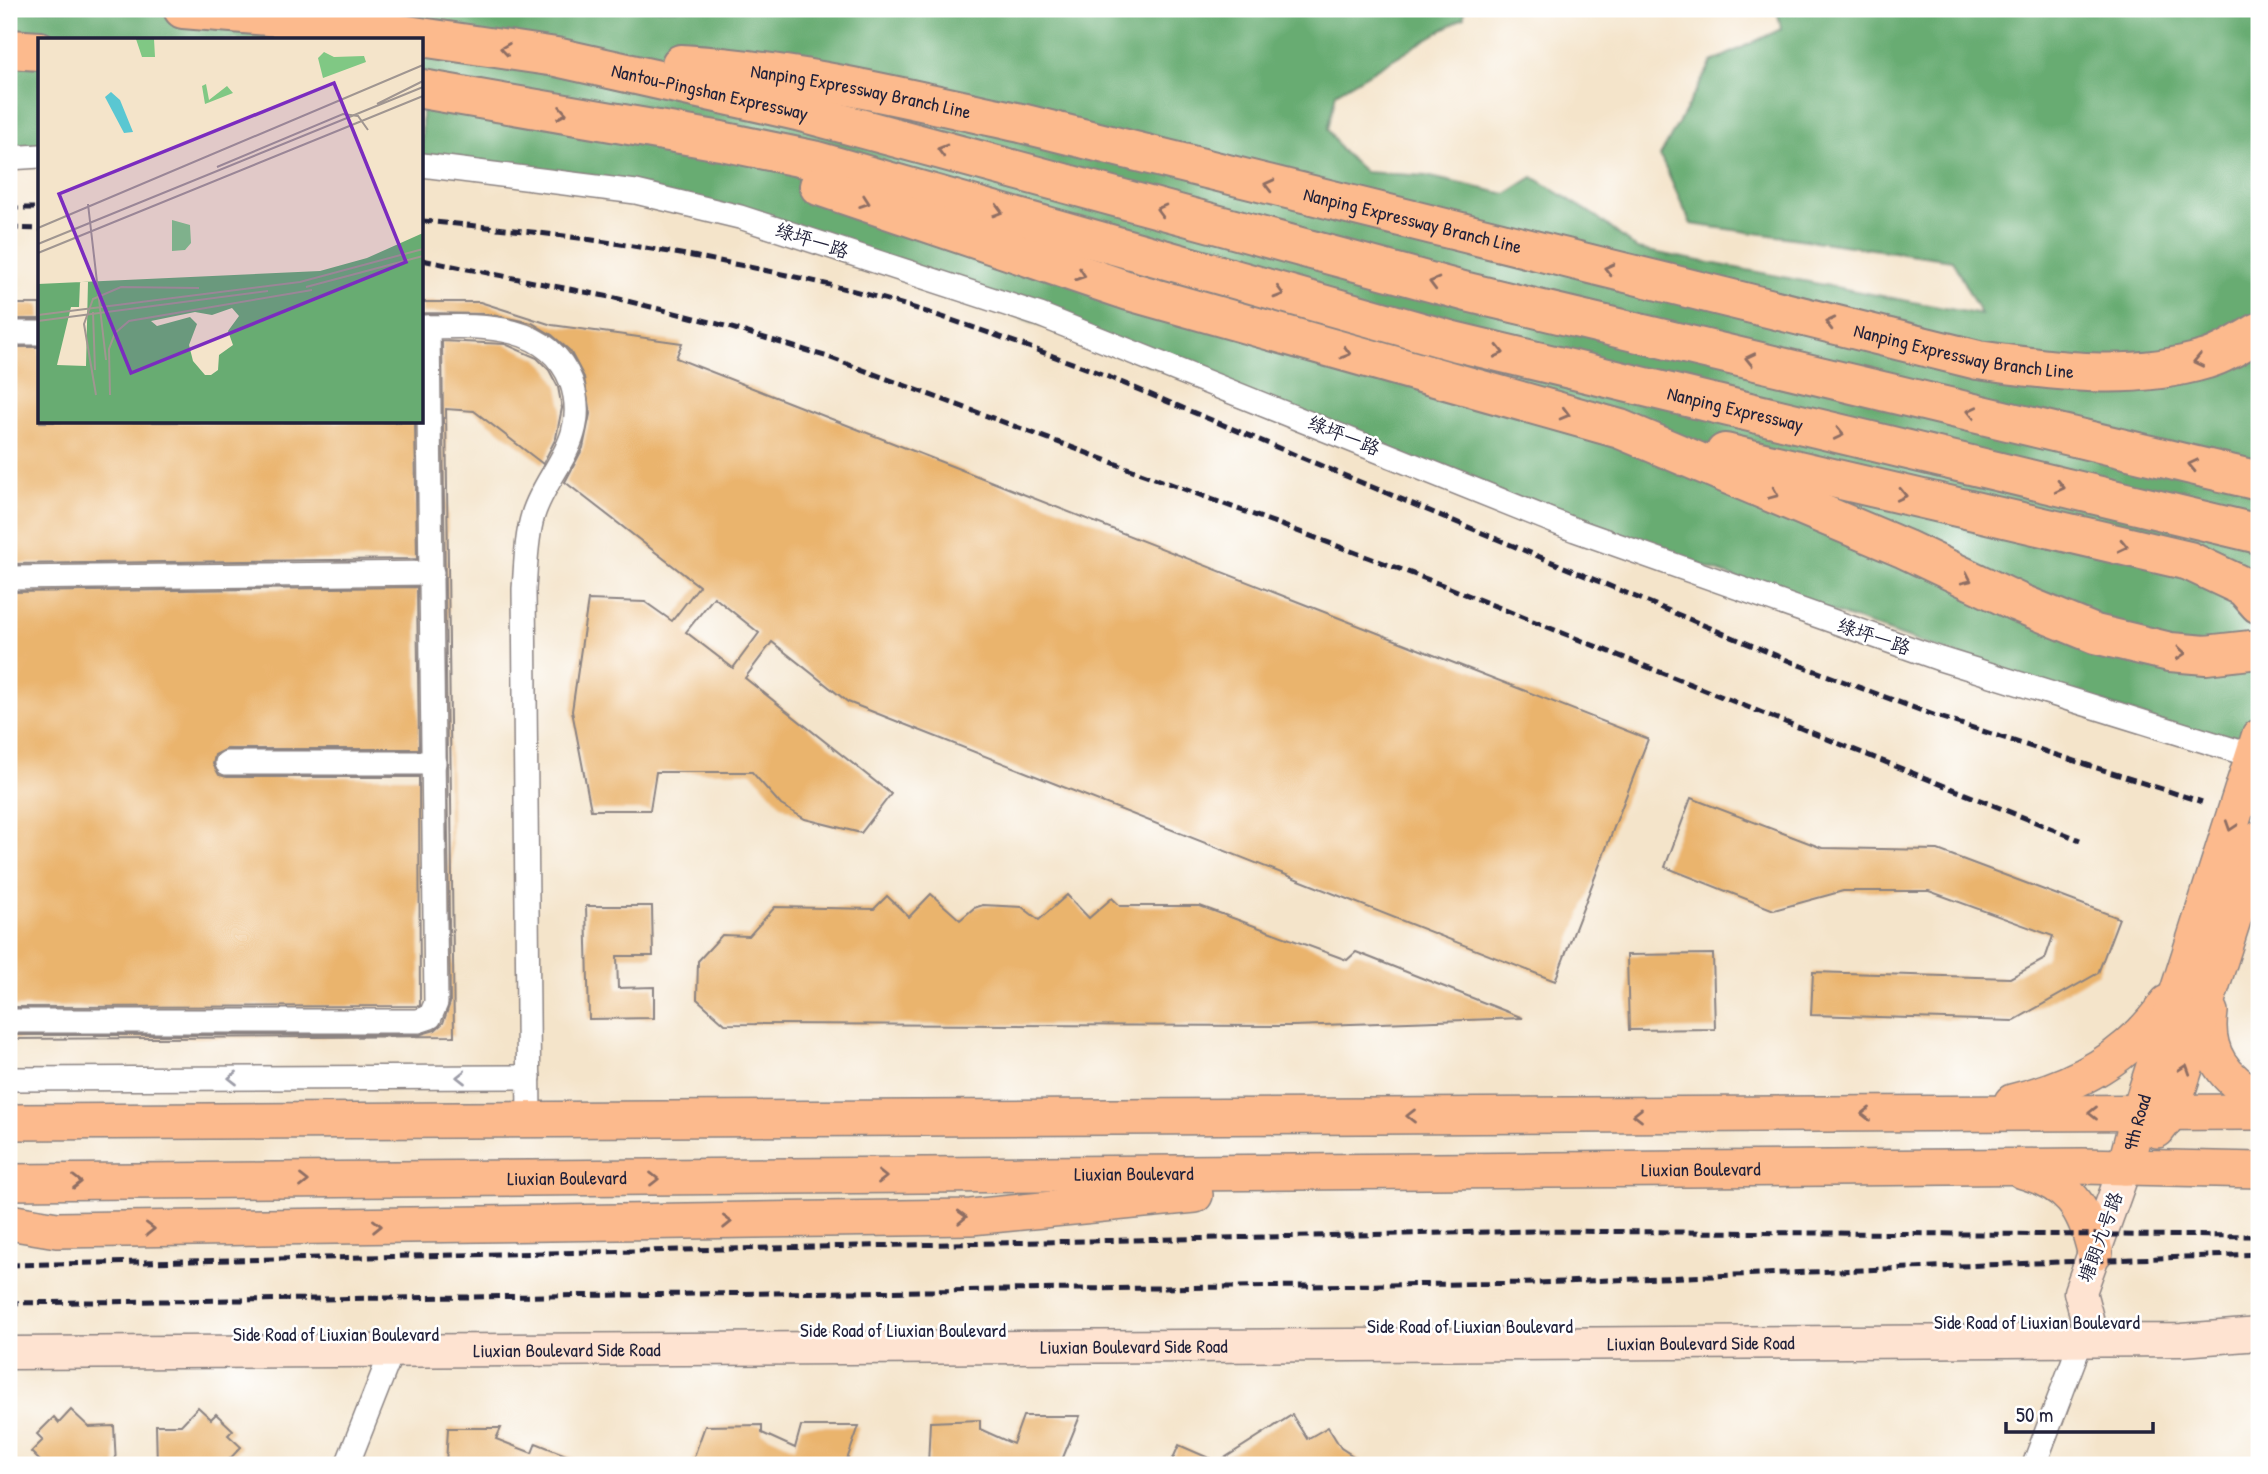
<svg xmlns="http://www.w3.org/2000/svg" width="2268" height="1474" font-family="'Patrick Hand','LXGW WenKai TC',sans-serif">
<style>
.forest{fill:#68ac72;stroke:#456756;stroke-width:2}
.building{fill:#eab46d;fill-rule:evenodd}
.lines{fill:none;stroke-linecap:round;stroke-linejoin:round}
.street-casing{stroke:#8b8382;stroke-width:26}
.secondary-casing{stroke:#8b8382;stroke-width:35}
.primary-casing{stroke:#8b8382;stroke-width:38}
.highway-casing{stroke:#8b8382;stroke-width:42}
.street{stroke:#fff;stroke-width:23}
.secondary{stroke:#fee3d1;stroke-width:32}
.primary{stroke:#fcba8d;stroke-width:35}
.highway{stroke:#fcba8d;stroke-width:38}
.rail{stroke:#22223b;stroke-width:5;stroke-dasharray:10 5;stroke-linecap:butt}
.oneway{stroke:#8f6e64}
.oneway2{stroke:#9c9ca7}
.labels{text-anchor:middle;stroke-width:5;stroke-linejoin:round;paint-order:stroke}
.street-label{font-size:19px;fill:#22223b;stroke:#fff}
.inset-road{fill:none;stroke:#a09691;stroke-width:2}
.view{fill:#7b2cbf;fill-opacity:0.15;stroke:#7b2cbf;stroke-width:3.5}
.inset-edge{fill:none;stroke:#22223b;stroke-width:3.5}
</style>
<rect width="100%" height="100%" fill="#fff"/>
<filter id="ink" filterUnits="userSpaceOnUse"><feTurbulence type="fractalNoise" baseFrequency=".0143" numOctaves="2"/><feDisplacementMap in="SourceGraphic" scale="14" xChannelSelector="R" yChannelSelector="G"/><feConvolveMatrix kernelMatrix="1 2 1 2 8 2 1 2 1" color-interpolation-filters="sRGB"/></filter>
<filter id="wash" filterUnits="userSpaceOnUse"><feTurbulence type="fractalNoise" baseFrequency=".00686" numOctaves="4" result="noise"/><feDisplacementMap in="SourceGraphic" scale="28" xChannelSelector="R" yChannelSelector="G"/><feGaussianBlur stdDeviation="1.57" result="paint"/><feColorMatrix in="noise" values="0 0 0 0 0 0 0 0 0 0 0 0 0 0 0 0 0 1.4 0 .05"/><feComposite in="paint" operator="in"/></filter>
<g filter="url(#wash)">
<rect width="100%" height="100%" fill="#f4e4ca"/>
<path class="forest" d="M9 9H1464V17L1336 93 1328 129 1341 150 1365 172 1426 176 1506 194 1533 177 1597 217 1637 249 1981 315 1952 260 1691 224 1660 156 1712 62 1781 29 1777 9H2259V755L1942 650 1577 522 740 214 422 157V40H40V148L9 149Z"/>
<g id="blocks">
<g class="building">
<path d="M422 302H480L552 325 682 343 676 358 1648 739 1555 981 848 702 772 642 745 678 891 794 861 833 805 819 781 805 752 772H656L650 810H591L572 711 588 600 645 602 672 621 699 586 565 482 583 448 590 414 584 377 570 351 552 335 532 323 487 314 422 313ZM714 597 759 633 733 668 686 632Z"/>
<rect x="9" y="304" width="31" height="15"/>
<path d="M442 341 505 344 537 358 549 370 558 387 562 408 556 438 543 464 474 411 446 409 454 1036 9 1039V1035H418L435 1030 443 1023 450 1003Z"/>
<path d="M9 347H40V422H415L417 559 9 564Z"/>
<path d="M417 587 419 749H227L215 755 213 764 219 775 227 777H419L420 1006 9 1007V592Z"/>
<path d="M1691 798 1822 848 1938 850 2119 918 2098 973 2013 1021 1811 1015 1813 972 2010 978 2045 959 2053 936 1929 891H1843L1774 910 1665 867Z"/>
<path d="M931 894 960 920 974 908 983 905 1022 907 1039 920 1067 895 1089 918 1112 898 1120 906H1200L1347 960 1356 952 1523 1018 1293 1026 725 1024 697 999 698 961 722 935 749 936 775 907 874 909 887 896 909 917Z"/>
<path d="M586 906H652L653 956H617L618 988 654 987V1018L589 1019Z"/>
<path d="M1713 954 1715 1029 1629 1030 1627 955Z"/>
<path d="M198 1407 211 1419 216 1414 233 1430 228 1435 241 1447 224 1465H157L156 1425H181Z"/>
<path d="M71 1410 89 1427 114 1426 116 1465H44L31 1452 43 1440 37 1434 54 1417 59 1423Z"/>
<path d="M1292 1415 1307 1439 1328 1427 1341 1448 1367 1465H1170L1179 1445 1218 1462Z"/>
<path d="M1023 1416H1080L1060 1465H928L930 1422 980 1420V1429L1013 1444Z"/>
<path d="M762 1425V1433L795 1448 801 1426H859L845 1465H691L705 1426Z"/>
<path d="M448 1428H501L496 1439 532 1453 536 1443 591 1465H446Z"/>
</g>
</g>
</g>
<g filter="url(#ink)">
<use href="#blocks" fill-opacity="0" stroke="#8b8382" stroke-width="2"/>
<g class="lines">
<g class="street-casing">
<g id="street">
<path d="M9 158 40 156"/>
<path d="M422 165 636 192 740 217 1040 315 1575 530 1940 659 2253 756"/>
<path d="M422 327C476 326 547 320 571 381 577 398 578 416 573 433 565 462 542 485 533 515 526 538 526 564 524 589L529 1119"/>
<path d="M9 333H40"/>
<path d="M9 578 432 573"/>
<path d="M227 763H434"/>
<path d="M9 1021H418L430 1017 436 1003 428 327"/>
<path d="M9 1079 529 1077"/>
<path d="M347 1465 392 1351"/>
<path d="M2034 1465 2086 1328"/>
</g>
</g>
<g class="secondary-casing">
<g id="secondary">
<path d="M2088 1322 2080 1292 2125 1167"/>
<path id="s1" d="M9 1353 2182 1340 2259 1334"/>
</g>
</g>
<g class="primary-casing">
<g id="primary">
<path d="M2210 1012C2204 1053 2224 1079 2259 1098"/>
<path d="M2012 1102C2076 1086 2129 1058 2167 1003"/>
<path d="M9 1122 2259 1112"/>
<path d="M2157 1130 2171 1112 2259 839"/>
<path id="s2" d="M2125 1167 2139 1113 2259 737"/>
<path d="M2023 1171C2069 1184 2085 1207 2095 1252"/>
<path id="s3" d="M9 1182 2082 1166 2259 1170"/>
<path d="M9 1222 57 1230 971 1217 1195 1195"/>
</g>
</g>
<g class="highway-casing">
<g id="highway">
<path id="s4" d="M183 9 292 18 556 57 797 111 1467 292 2259 481"/>
<path d="M9 49 40 51"/>
<path id="s5" d="M681 64C796 70 909 99 1021 123L1978 360C2054 371 2131 382 2207 359 2225 354 2243 341 2259 332"/>
<path id="s6" d="M422 89 721 141 813 160 1453 341 2259 534"/>
<path d="M819 186 1129 291 1620 429 1905 549 2017 602 2095 634 2170 652 2206 655 2259 649"/>
<path d="M1725 453 2189 561 2244 587 2259 604"/>
</g>
</g>
<use href="#street" class="street"/>
<use href="#secondary" class="secondary"/>
<use href="#primary" class="primary"/>
<use href="#highway" class="highway"/>
<g class="rail">
<path d="M9 208H40"/>
<path d="M422 221C569 233 718 256 862 293 941 314 1017 343 1094 371L1799 665 1936 716 2202 802"/>
<path d="M9 228 40 229"/>
<path d="M422 260 615 298 715 323 828 357 1440 584 2080 840"/>
<path d="M9 1265 1535 1231 2259 1236"/>
<path d="M9 1303 1537 1283 2259 1254"/>
</g>
</g>
<defs><path id="oneway-chevron" d="M-2-3.5L2.5 0L-2 3.5" fill="none" stroke-width="1.6" stroke-linecap="round" stroke-linejoin="round" transform="scale(1.75)"/></defs>
<g class="oneway">
<use href="#oneway-chevron" transform="translate(505 49) rotate(-172)"/>
<use href="#oneway-chevron" transform="translate(562 113) rotate(10)"/>
<use href="#oneway-chevron" transform="translate(942 150) rotate(-165)"/>
<use href="#oneway-chevron" transform="translate(1269 185) rotate(-166)"/>
<use href="#oneway-chevron" transform="translate(865 202) rotate(19)"/>
<use href="#oneway-chevron" transform="translate(1161 210) rotate(-165)"/>
<use href="#oneway-chevron" transform="translate(998 211) rotate(16)"/>
<use href="#oneway-chevron" transform="translate(1609 269) rotate(-166)"/>
<use href="#oneway-chevron" transform="translate(1081 275) rotate(19)"/>
<use href="#oneway-chevron" transform="translate(1434 283) rotate(-165)"/>
<use href="#oneway-chevron" transform="translate(1279 293) rotate(16)"/>
<use href="#oneway-chevron" transform="translate(1830 323) rotate(-166)"/>
<use href="#oneway-chevron" transform="translate(1499 352) rotate(13)"/>
<use href="#oneway-chevron" transform="translate(1346 353) rotate(16)"/>
<use href="#oneway-chevron" transform="translate(1750 359) rotate(-167)"/>
<use href="#oneway-chevron" transform="translate(2198 361) rotate(168)"/>
<use href="#oneway-chevron" transform="translate(1972 412) rotate(-167)"/>
<use href="#oneway-chevron" transform="translate(1565 414) rotate(15)"/>
<use href="#oneway-chevron" transform="translate(1839 434) rotate(13)"/>
<use href="#oneway-chevron" transform="translate(2193 465) rotate(-167)"/>
<use href="#oneway-chevron" transform="translate(2060 487) rotate(13)"/>
<use href="#oneway-chevron" transform="translate(1774 494) rotate(23)"/>
<use href="#oneway-chevron" transform="translate(1902 495) rotate(13)"/>
<use href="#oneway-chevron" transform="translate(2123 546) rotate(13)"/>
<use href="#oneway-chevron" transform="translate(1967 579) rotate(25)"/>
<use href="#oneway-chevron" transform="translate(2181 653) rotate(4)"/>
<use href="#oneway-chevron" transform="translate(2231 826) rotate(108)"/>
<use href="#oneway-chevron" transform="translate(2185 1069) rotate(-72)"/>
<use href="#oneway-chevron" transform="translate(2093 1113) rotate(180)"/>
<use href="#oneway-chevron" transform="translate(1866 1114) rotate(180)"/>
<use href="#oneway-chevron" transform="translate(1638 1115) rotate(180)"/>
<use href="#oneway-chevron" transform="translate(1411 1116) rotate(180)"/>
<use href="#oneway-chevron" transform="translate(882 1177)"/>
<use href="#oneway-chevron" transform="translate(654 1179)"/>
<use href="#oneway-chevron" transform="translate(304 1181)"/>
<use href="#oneway-chevron" transform="translate(77 1182)"/>
<use href="#oneway-chevron" transform="translate(962 1217) rotate(-2)"/>
<use href="#oneway-chevron" transform="translate(727 1222) rotate(-1)"/>
<use href="#oneway-chevron" transform="translate(377 1226) rotate(-1)"/>
<use href="#oneway-chevron" transform="translate(150 1229) rotate(-1)"/>
</g>
<g class="oneway2">
<use href="#oneway-chevron" transform="translate(461 1077) rotate(180)"/>
<use href="#oneway-chevron" transform="translate(233 1078) rotate(180)"/>
</g>
</g>
<g class="labels">
<g class="street-label">
<text dy="7" stroke="none"><textPath href="#s4" startOffset="534">Nantou-Pingshan Expressway</textPath></text>
<text dy="7" stroke="none"><textPath href="#s5" startOffset="182">Nanping Expressway Branch Line</textPath></text>
<text dy="7" stroke="none"><textPath href="#s5" startOffset="749">Nanping Expressway Branch Line</textPath></text>
<text transform="translate(812 240) rotate(18)" y="7">绿坪一路</text>
<text dy="7" stroke="none"><textPath href="#s5" startOffset="1316">Nanping Expressway Branch Line</textPath></text>
<text dy="7" stroke="none"><textPath href="#s6" startOffset="1353">Nanping Expressway</textPath></text>
<text transform="translate(1344 435) rotate(22)" y="7">绿坪一路</text>
<text transform="translate(1874 636) rotate(19)" y="7">绿坪一路</text>
<text dy="7" stroke="none"><textPath href="#s2" startOffset="46">9th Road</textPath></text>
<text dy="7" stroke="none"><textPath href="#s3" startOffset="1692">Liuxian Boulevard</textPath></text>
<text dy="7" stroke="none"><textPath href="#s3" startOffset="1125">Liuxian Boulevard</textPath></text>
<text dy="7" stroke="none"><textPath href="#s3" startOffset="558">Liuxian Boulevard</textPath></text>
<text transform="translate(2100 1237) rotate(-70)" y="7">塘朗九号路</text>
<text x="2037" y="1329">Side Road of Liuxian Boulevard</text>
<text x="1470" y="1333">Side Road of Liuxian Boulevard</text>
<text x="903" y="1337">Side Road of Liuxian Boulevard</text>
<text x="336" y="1341">Side Road of Liuxian Boulevard</text>
<text dy="7" stroke="none"><textPath href="#s1" startOffset="1692">Liuxian Boulevard Side Road</textPath></text>
<text dy="7" stroke="none"><textPath href="#s1" startOffset="1125">Liuxian Boulevard Side Road</textPath></text>
<text dy="7" stroke="none"><textPath href="#s1" startOffset="558">Liuxian Boulevard Side Road</textPath></text>
</g>
</g>
<g transform="translate(38 38)">
<rect width="385" height="385" fill="#f4e4ca"/>
<path d="M98 1H116L117 19H104ZM286 14 296 19 326 18 328 24 285 40 280 20ZM168 46 171 62 189 48 195 55 167 66 164 48ZM134 182 152 187 153 205 147 212 134 213Z" fill="#80c884"/>
<path d="M385 195V384H0V246L282 233 329 220ZM42 244H50L48 328 19 327 33 269H41ZM194 270 201 278 190 293 195 307 181 317 180 332 173 337H167L155 323 151 307 159 286 152 279 119 288 113 283 157 274 174 277Z" fill="#68ac72" fill-rule="evenodd"/>
<path d="M73 54 82 62 95 94 86 95 67 59Z" fill="#5ac7d2"/>
<path class="inset-road" d="M339 66 385 43M179 129 305 76 320 78 330 92M50 166 68 322M0 190 385 27M0 206 385 49M0 215 385 58M268 249 385 218M55 274 57 332M0 277 262 244 385 211M0 283 230 253M58 357 46 286 55 261 83 249 161 250M72 357 71 311 77 295 91 283 274 252"/>
<path class="view" d="M296 45 368 224 93 335 21 156Z"/>
<rect width="385" height="385" class="inset-edge"/>
</g>
<rect width="2268" height="1474" fill="none" stroke="#fff" stroke-width="35"/>
<path d="M2006 1422v10h147v-10" fill="none" stroke="#22223b" stroke-width="3.5"/>
<text x="2016" y="1422" font-size="21" fill="#22223b" stroke="#ffffff" stroke-width="5" paint-order="stroke">50 m</text>
</svg>
